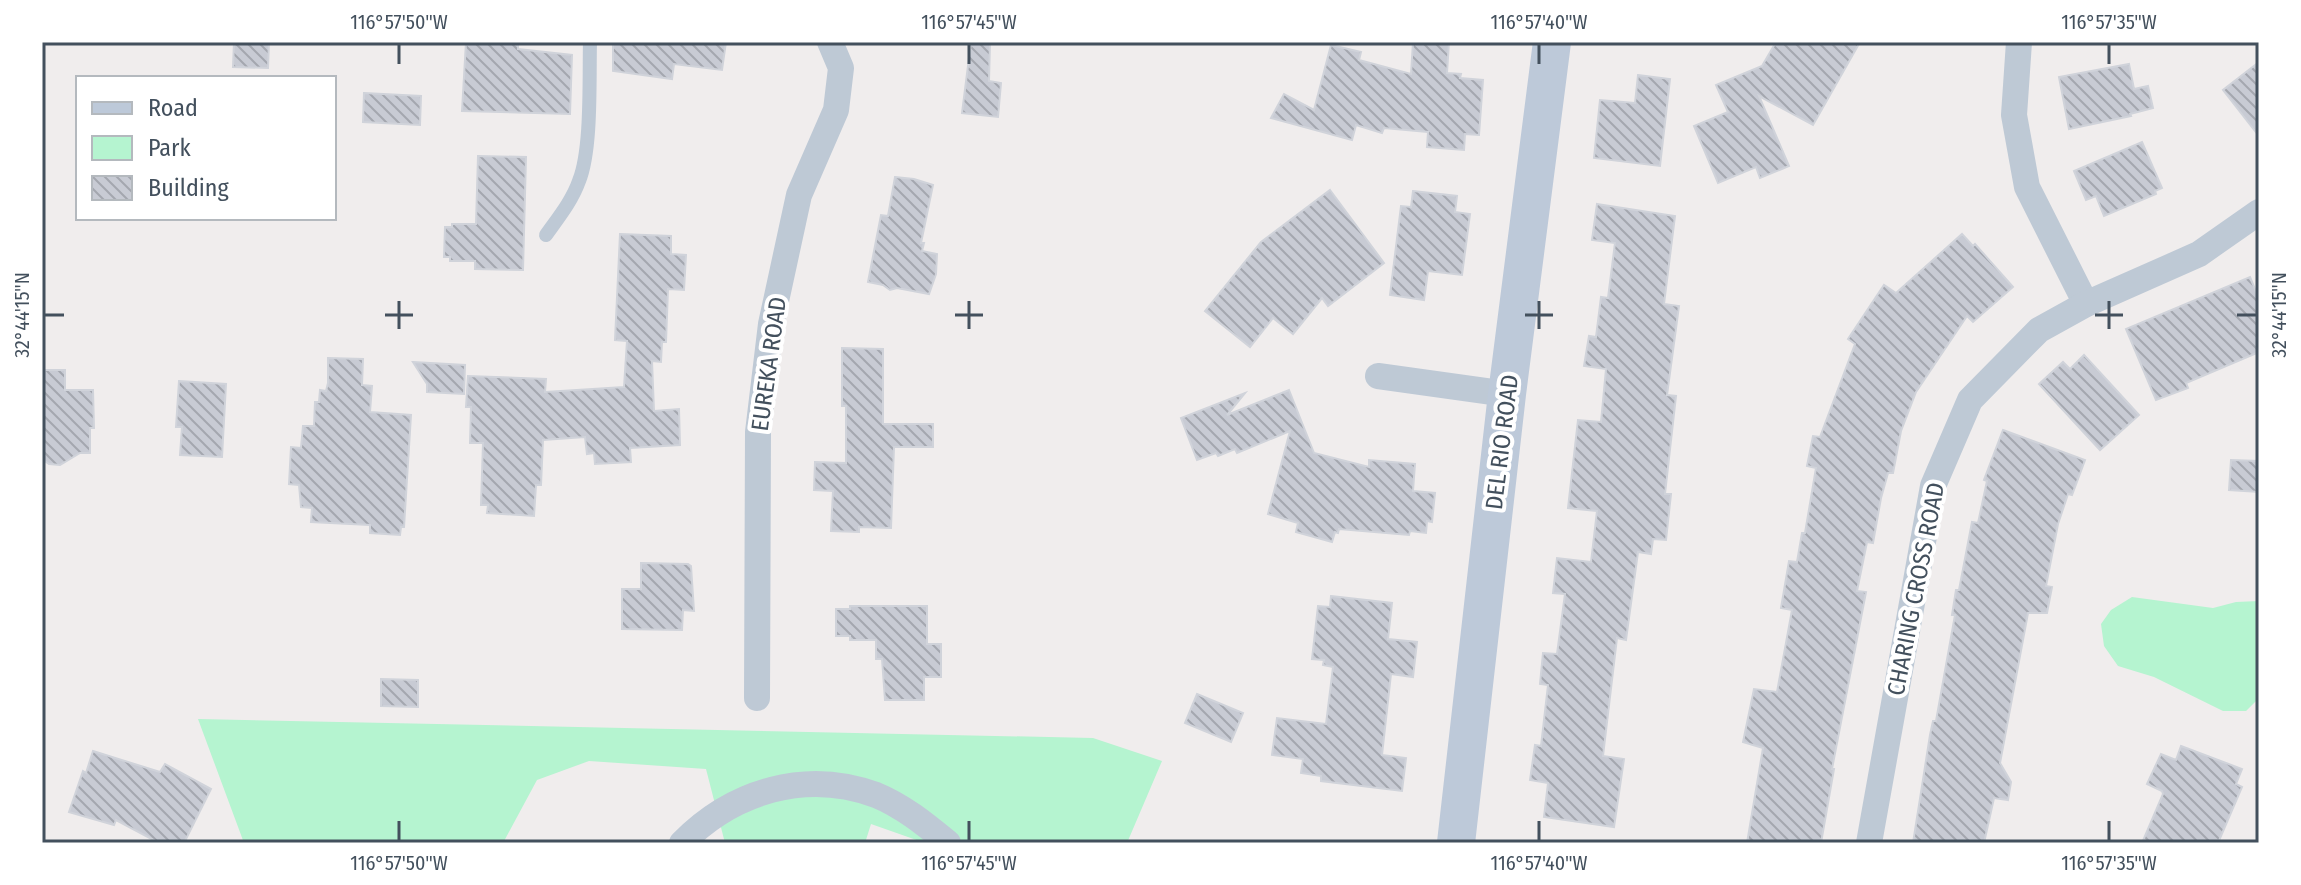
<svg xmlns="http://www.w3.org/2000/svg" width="2301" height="885" font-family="'Fira Sans Condensed',sans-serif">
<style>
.green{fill:#b5f4d0}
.building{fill:url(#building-back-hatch);stroke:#d0d3da;stroke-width:2}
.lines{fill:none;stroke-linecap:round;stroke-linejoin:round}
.lane{stroke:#bec9d5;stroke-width:14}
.street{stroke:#bec9d5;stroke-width:26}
.secondary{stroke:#bdc9d9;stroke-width:38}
.ticks{fill:none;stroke:#43505d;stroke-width:3}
.labels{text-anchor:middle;stroke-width:8;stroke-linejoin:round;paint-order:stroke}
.street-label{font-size:24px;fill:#43505d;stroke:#fff}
.neatline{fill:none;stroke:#43505d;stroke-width:3}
.ticks-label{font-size:20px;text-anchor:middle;fill:#43505d}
</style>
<defs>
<pattern id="building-back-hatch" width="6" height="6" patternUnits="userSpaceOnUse" patternTransform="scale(2)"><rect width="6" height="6" fill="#c8cbd4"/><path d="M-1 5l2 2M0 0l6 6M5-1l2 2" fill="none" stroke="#a4a7af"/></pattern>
</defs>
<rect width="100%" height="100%" fill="#f0eded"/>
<g class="green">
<path d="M2132 597 2213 608 2236 602 2259 601V698L2246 711H2223L2154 677 2118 666 2104 646 2101 624 2111 610Z"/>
<path d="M198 719 1093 738 1162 761 1127 843H925L871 824 865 843H725L706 769 589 761 537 780 503 843H244Z"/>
</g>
<g class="building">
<path d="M234 42H269L268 68 233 67Z"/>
<path d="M466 42H518V49L572 55 570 114 462 111Z"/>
<path d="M613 42H726L722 70 674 64 672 79 613 71Z"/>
<path d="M971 42H990L989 81 1001 83 998 117 962 113Z"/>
<path d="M1413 42H1449L1447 73 1461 74 1460 78 1483 80 1479 135 1465 134 1464 150 1427 147 1428 132 1384 128 1382 133 1356 125 1352 140 1271 118 1284 94 1314 110 1331 45 1361 52 1359 60 1411 74Z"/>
<path d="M1776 42H1860L1813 125 1759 96 1789 166 1760 178 1756 167 1718 183 1694 126 1728 112 1716 85 1762 66Z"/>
<path d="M2259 62V136L2223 90Z"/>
<path d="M2129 64 2134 89 2148 86 2153 108 2130 114 2131 116 2069 129 2059 77Z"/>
<path d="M1638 75 1670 79 1660 166 1594 158 1600 100 1635 103Z"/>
<path d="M364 93 421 96 420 125 363 122Z"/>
<path d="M2142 142 2162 188 2155 191 2156 194 2104 216 2096 196 2086 200 2074 171Z"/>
<path d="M478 156 526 157 523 270 475 269V261H450V257H444L445 227H452V224H476Z"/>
<path d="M895 177 914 179 933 185 921 243H924L922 251 937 254 936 274 929 294 897 288 890 290 883 285 868 282 881 215 888 216Z"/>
<path d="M1330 190 1384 263 1328 306 1322 298 1293 334 1273 318 1250 347 1205 311 1261 242Z"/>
<path d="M1413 191 1457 196 1455 212 1470 214 1462 275 1428 271 1424 300 1390 295 1401 206 1411 207Z"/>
<path d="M1597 204 1675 216 1664 304 1679 306 1667 395 1676 396 1665 494H1671L1666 540 1653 539 1651 554 1638 552 1626 640 1617 638 1603 756 1624 759 1614 827 1544 817 1548 783 1530 780 1535 745 1541 746 1548 685 1540 684 1543 653 1557 654 1565 594 1553 593 1557 558 1591 562 1597 511 1568 508 1578 420 1601 422 1606 369 1584 366 1589 336 1596 337 1601 297 1608 298 1615 243 1592 240Z"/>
<path d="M620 234 671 236V254L686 255 684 290 668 289 666 342H662L661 362 652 361 654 411 679 409 680 445 630 448 631 462 595 464 594 453 587 454 585 437 543 440 541 485H536L534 516 487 513 488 505H481L483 443H470L471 407H466L468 376 546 379 545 392 624 387 627 341 615 340Z"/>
<path d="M1962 234 1973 246 1975 244 2013 287 1973 322 1967 316 1916 392 1901 431 1893 473H1888L1881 498 1873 543 1867 542 1857 591 1866 592 1832 769H1834L1821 843H1747L1763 748 1743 742 1754 689 1777 692 1792 610 1781 608 1789 561 1797 562 1802 533H1805L1816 468 1807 466 1813 436 1820 437 1855 344 1848 339 1884 285 1896 293Z"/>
<path d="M2250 277 2259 299V352L2186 383 2188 388 2156 400 2126 329Z"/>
<path d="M842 348 883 349V424H933V447H894L891 528 859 527V532L831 531 833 491 814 490 815 462 846 463V406H842Z"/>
<path d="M2084 355 2139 415 2100 450 2039 384 2063 362 2070 369Z"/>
<path d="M328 358 363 359 362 385 372 386 370 412 411 415 404 527H401L400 535 370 533V525L311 522 312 508 301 507 299 485 289 484 291 447 301 448 303 426H314L315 402H319L320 390 326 391 328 383Z"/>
<path d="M413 362 465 365 464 394 427 392V384Z"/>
<path d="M42 370H65V390H93L94 428H90V453H80L60 465 49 464 42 459Z"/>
<path d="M179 381 226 384 222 457 180 455 182 427H176Z"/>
<path d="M1289 390 1314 453 1369 467V460L1415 464 1413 491 1435 493 1432 522 1427 521 1426 533 1410 531 1409 535 1339 529 1338 533 1335 532 1332 542 1296 532 1298 523 1268 514 1290 431 1237 453 1235 449 1218 456 1216 453 1197 460 1181 418 1245 393 1227 415Z"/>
<path d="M2003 430 2085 460 2072 495 2068 494 2058 524 2046 586 2052 587 2047 613H2028L2000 763 2011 782 2008 800 1994 798 1984 843H1913L1930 735 1933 721H1936L1955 615H1952L1956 590H1959L1972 522 1978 523 1987 481 1984 480Z"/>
<path d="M2231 460 2259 461V492L2229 490Z"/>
<path d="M641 563 688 564 691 566 694 611 683 610 682 630 622 629V589H641Z"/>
<path d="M1331 596 1392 603 1388 639 1417 642 1413 677 1391 674 1382 755 1406 758 1402 791 1321 781V776L1301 773 1303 759 1272 755 1277 718 1326 724 1333 667 1323 665 1324 660 1312 659 1318 606 1330 607Z"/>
<path d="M850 606H927V644H941V677H924V700H885L882 659H876V640H850V636H836V609H850Z"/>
<path d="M381 679 418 680V707L381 706Z"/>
<path d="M1197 694 1243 713 1231 742 1185 723Z"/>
<path d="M2181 746 2242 769 2236 784 2242 787 2218 843H2142L2163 794 2162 791 2147 784 2161 754 2176 760Z"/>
<path d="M93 751 160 772 165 764 211 789 184 843H159L116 820 114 825 69 812 83 771 86 773Z"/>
</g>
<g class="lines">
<path class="lane" d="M546 235C558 218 572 201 579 181 592 149 589 79 590 42"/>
<g class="street">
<path d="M2019 42 2014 115 2027 187 2086 304"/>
<path d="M1378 376 1507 394"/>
<path d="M757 698 758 432 771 324 799 195 836 110 841 68 830 42"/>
<path d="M682 843C733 791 806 769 876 795 903 806 926 825 948 843"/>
<path d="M1869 843 1933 486 1970 400 2039 330 2086 304 2199 254 2259 212"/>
</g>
<path class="secondary" d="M1456 843 1507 394 1552 42"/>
</g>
<path class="ticks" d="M399 44V64M969 44V64M1539 44V64M2109 44V64M399 301V329M969 301V329M1539 301V329M2109 301V329M44 315H64M385 315H413M955 315H983M1525 315H1553M2095 315H2123M2237 315H2257M399 821V841M969 821V841M1539 821V841M2109 821V841"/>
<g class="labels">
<g class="street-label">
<text transform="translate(769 364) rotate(-82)" y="8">EUREKA ROAD</text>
<text transform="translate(1502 442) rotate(-83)" y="8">DEL RIO ROAD</text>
<text transform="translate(1916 589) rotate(-79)" y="8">CHARING CROSS ROAD</text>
</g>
</g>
<rect width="2301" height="885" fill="none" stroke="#ffffff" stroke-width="88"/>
<rect x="76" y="76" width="260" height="144" fill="#ffffff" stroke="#b4b9be" stroke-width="2"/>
<rect x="92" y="102" width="40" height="12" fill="#bdc9d9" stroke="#b4b9be" stroke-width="2"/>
<text x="148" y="116" font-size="24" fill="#43505d">Road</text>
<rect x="92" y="136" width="40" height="24" fill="#b5f4d0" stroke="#b4b9be" stroke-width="2"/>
<text x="148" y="156" font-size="24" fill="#43505d">Park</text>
<rect x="92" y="176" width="40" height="24" fill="url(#building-back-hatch)" stroke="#b4b9be" stroke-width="2"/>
<text x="148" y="196" font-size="24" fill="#43505d">Building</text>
<rect x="44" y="44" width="2213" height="797" class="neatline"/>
<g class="ticks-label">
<text x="399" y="29">116°57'50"W</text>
<text x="969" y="29">116°57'45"W</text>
<text x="1539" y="29">116°57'40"W</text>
<text x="2109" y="29">116°57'35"W</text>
<text transform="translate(22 315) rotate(-90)" y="7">32°44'15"N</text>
<text transform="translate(2279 315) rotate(-90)" y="7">32°44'15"N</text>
<text x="399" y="870">116°57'50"W</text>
<text x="969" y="870">116°57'45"W</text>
<text x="1539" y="870">116°57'40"W</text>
<text x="2109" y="870">116°57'35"W</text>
</g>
</svg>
